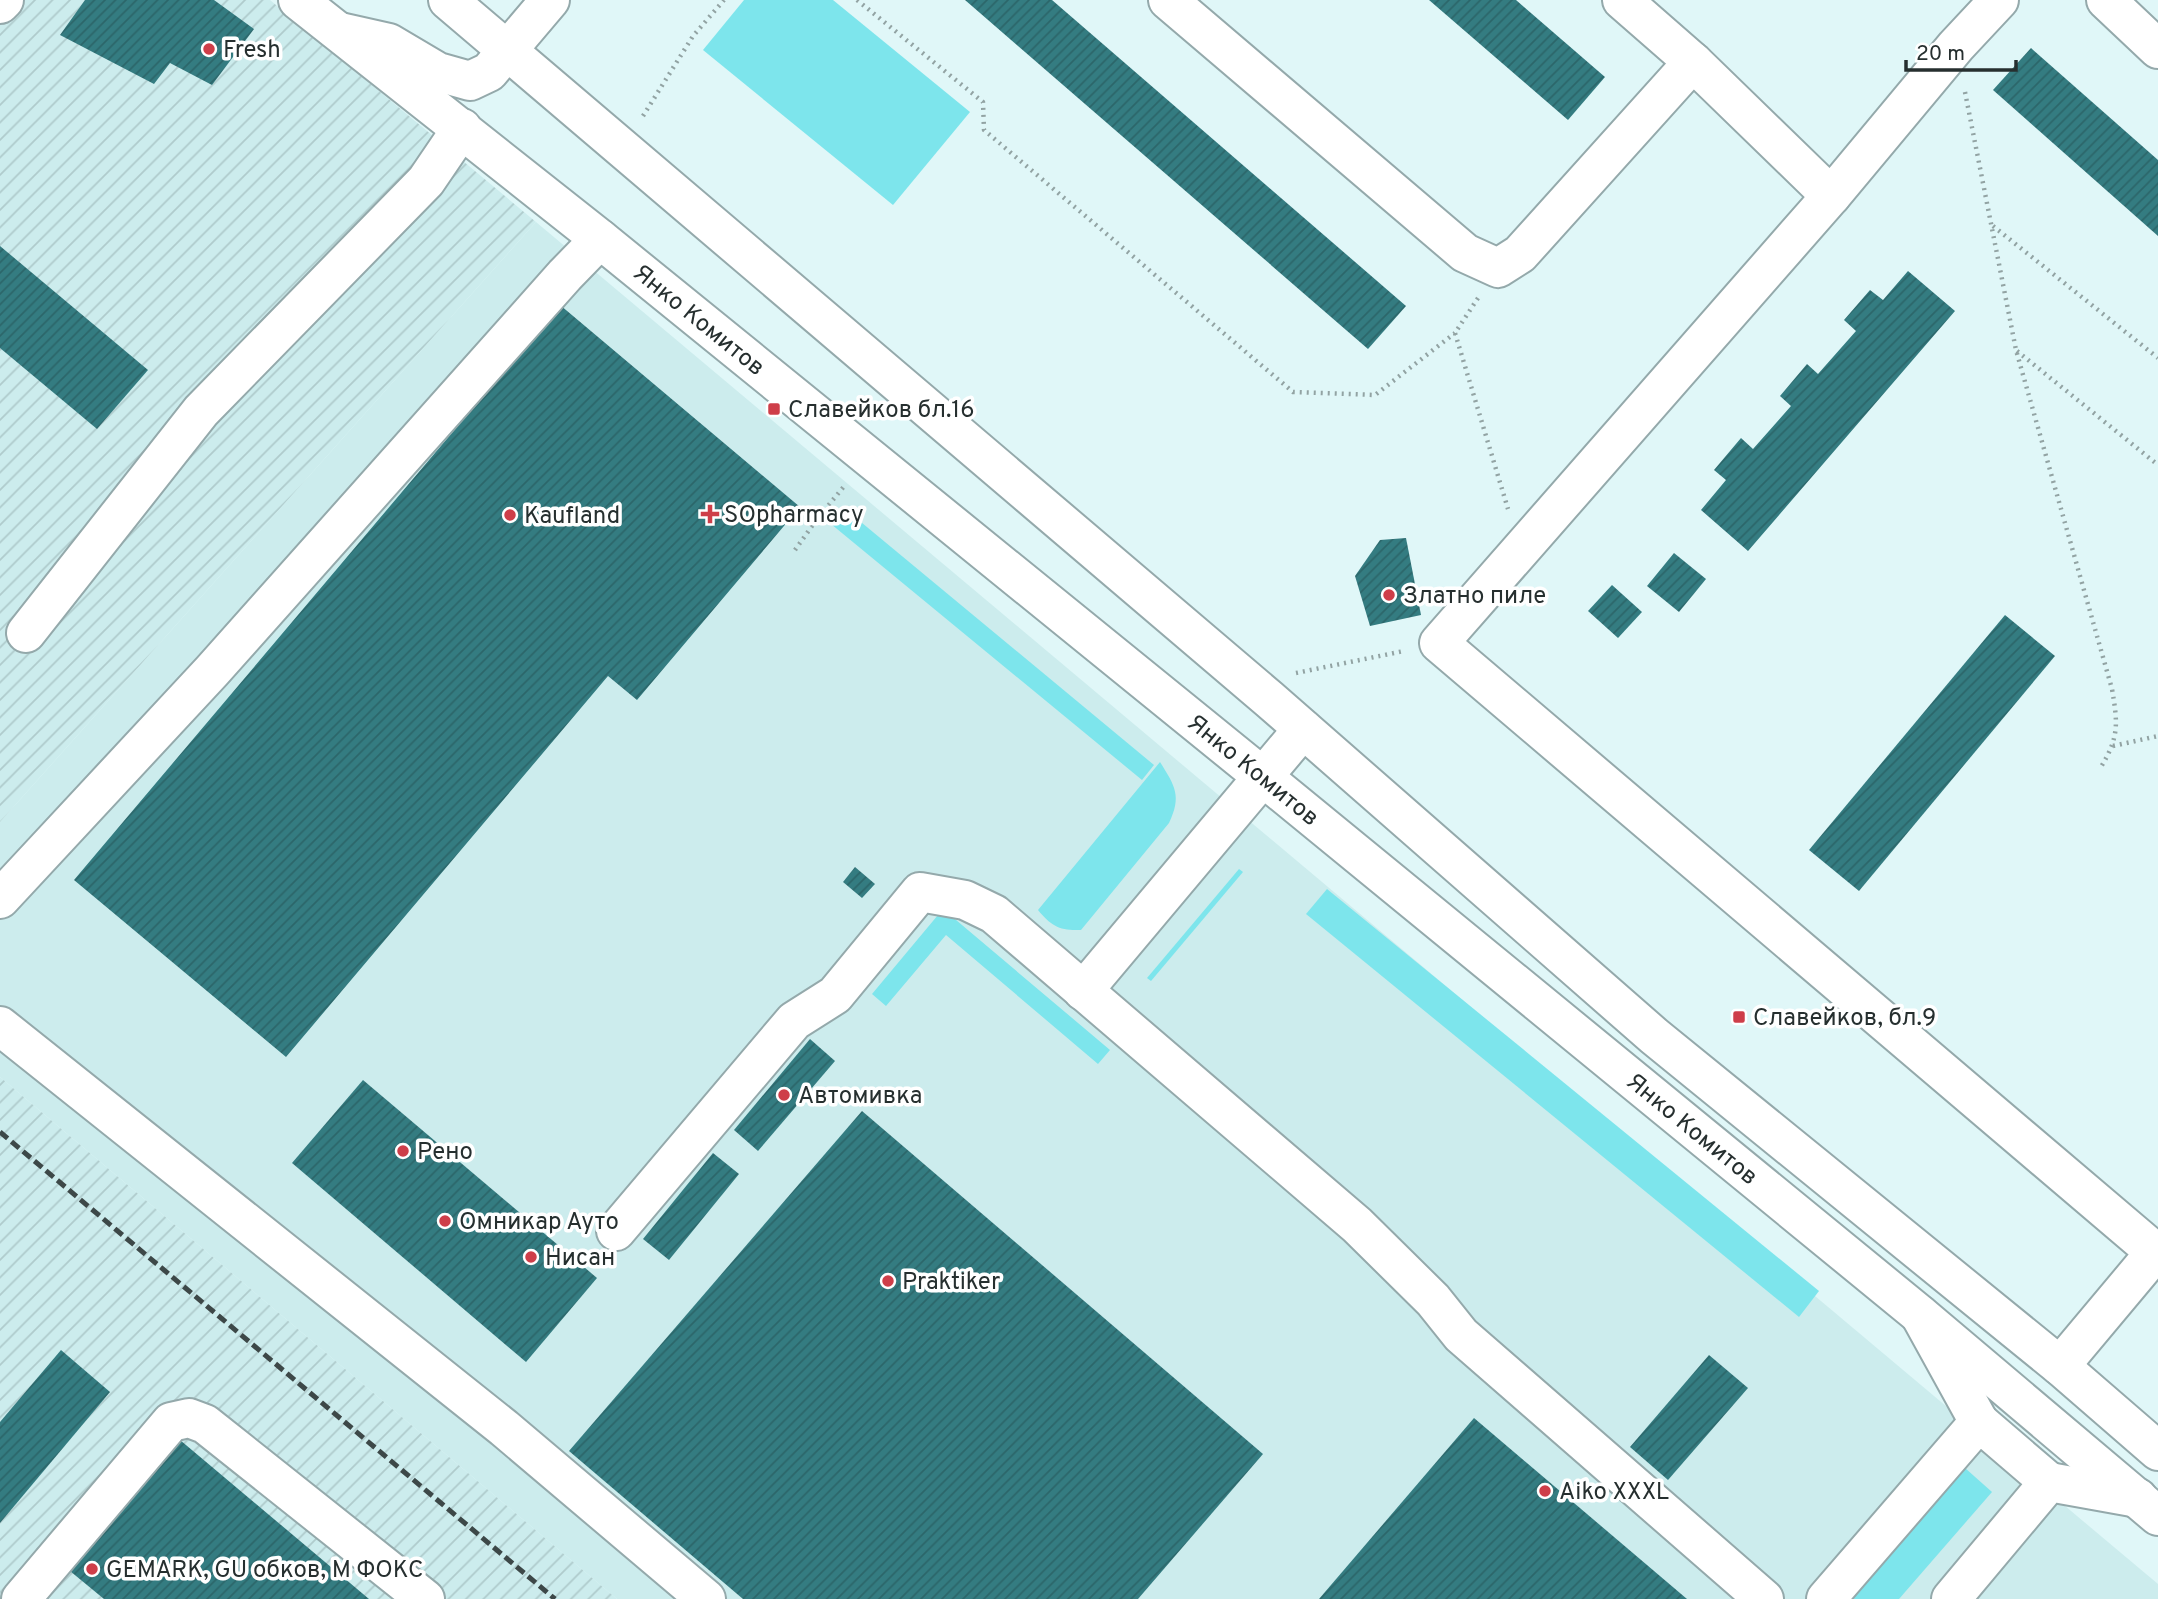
<svg xmlns="http://www.w3.org/2000/svg" width="2158" height="1599" font-family="Overpass,sans-serif">
<style>
.built{fill:#cceced}
.industrial{fill:url(#industrial-furrows)}
.grass{fill:#7de5ec}
.building{fill:url(#building-hatch)}
.lines{fill:none;stroke-linecap:round;stroke-linejoin:round}
.minor-casing{stroke:#94a9ab;stroke-width:42}
.major-casing{stroke:#94a9ab;stroke-width:42}
.path{stroke:#92a3a3;stroke-width:4.5;stroke-dasharray:2 5;stroke-linecap:butt}
.minor{stroke:#fff;stroke-width:38}
.major{stroke:#fff;stroke-width:38}
.rail{stroke:#3d4848;stroke-width:5;stroke-dasharray:10 5;stroke-linecap:butt}
.poi-dot{fill:#ce3e49;stroke:#fff;stroke-width:2.5}
.labels{text-anchor:middle;stroke-width:7;stroke-linejoin:round;paint-order:stroke}
.poi-label{font-size:24px;fill:#262f2f;stroke:#fff;text-anchor:start}
.street-label{font-size:24px;fill:#262f2f;stroke:#fff}
</style>
<defs>
<pattern id="industrial-furrows" width="10" height="10" patternUnits="userSpaceOnUse" patternTransform="scale(1.75)"><rect width="10" height="10" fill="#cceced"/><path d="M-1 1l2-2M0 10L10 0M9 11l2-2" fill="none" stroke="#afcbcc"/></pattern>
<pattern id="building-hatch" width="6" height="6" patternUnits="userSpaceOnUse" patternTransform="scale(1.75)"><rect width="6" height="6" fill="#347c81"/><path d="M-1 1l2-2M0 6l6-6M5 7l2-2" fill="none" stroke="#2c666a"/></pattern>
</defs>
<rect width="100%" height="100%" fill="#e0f7f8"/>
<path class="built" d="M536 222 2158 1584V1599H617L0 1077V822Z"/>
<g class="industrial">
<path d="M0 0H270L536 222 0 822Z"/>
<path d="M0 1077 617 1599H0Z"/>
</g>
<g class="grass">
<path d="M744 0H833L970 112 893 205 703 50Z"/>
<path d="M844 508 1154 765 1142 780 831 524Z"/>
<path d="M1160 762C1175 786 1182 796 1169 823L1081 930C1060 931 1051 926 1038 910Z"/>
<path d="M1239 869 1243 872 1151 981 1147 978Z"/>
<path d="M1327 889 1819 1291 1799 1317 1306 914Z"/>
<path d="M943 909 1110 1050 1098 1064 946 935 886 1006 872 994Z"/>
<path d="M1965 1468 1992 1492 1899 1599H1852Z"/>
</g>
<g class="building">
<path d="M85 0H214L254 29 212 85 170 63 154 84 60 35Z"/>
<path d="M965 0H1052L1406 306 1368 349Z"/>
<path d="M1429 0H1516L1605 77 1568 120Z"/>
<path d="M2031 48 2158 160V236L1993 90Z"/>
<path d="M0 246 148 370 97 429 0 348Z"/>
<path d="M1908 271 1955 311 1748 551 1701 510 1726 480 1714 470 1741 438 1753 449 1791 406 1780 396 1807 364 1818 374 1856 331 1844 320 1870 290 1883 300Z"/>
<path d="M560 305 800 507 637 700 608 676 286 1057 74 880Z"/>
<path d="M1406 538 1421 615 1370 626 1355 576 1380 540Z"/>
<path d="M1674 553 1706 579 1679 612 1647 586Z"/>
<path d="M1612 585 1642 612 1618 638 1588 611Z"/>
<path d="M2005 615 2055 656 1859 891 1809 850Z"/>
<path d="M855 867 875 884 862 898 843 882Z"/>
<path d="M810 1039 835 1061 758 1151 734 1130Z"/>
<path d="M363 1080 597 1278 526 1362 292 1163Z"/>
<path d="M862 1111 1263 1454 1138 1599H743L569 1451Z"/>
<path d="M713 1153 739 1174 669 1260 643 1239Z"/>
<path d="M61 1350 110 1392 0 1523V1422Z"/>
<path d="M1709 1355 1748 1388 1668 1480 1630 1447Z"/>
<path d="M1474 1418 1687 1599H1319Z"/>
<path d="M180 1440 369 1599H104L70 1571Z"/>
</g>
<g class="lines">
<g class="minor-casing">
<g id="minor">
<path d="M1168 0 1465 253 1498 268 1520 254 1693 62"/>
<path d="M1622 0 1693 62 1831 196"/>
<path d="M1999 0 1956 46 1831 196 1439 643 2155 1252"/>
<path d="M2106 0 2158 49"/>
<path d="M0 4 4 0"/>
<path d="M340 32 389 43 438 72 470 81 489 72 550 0"/>
<path d="M26 633 201 411 426 181 462 128"/>
<path d="M0 899 212 671 565 275 600 239"/>
<path d="M1083 991 1303 729"/>
<path d="M0 1026 504 1428 706 1599"/>
<path d="M616 1231 794 1021 835 995 920 892 965 900 994 914 1357 1225 1433 1300 1461 1335 1764 1599"/>
<path d="M1920 1315 1979 1422"/>
<path d="M2060 1366 2158 1249"/>
<path d="M21 1599 171 1422 189 1418 205 1424 425 1599"/>
<path d="M1826 1599 1979 1422 2049 1482"/>
<path d="M1951 1599 2049 1482 2138 1498"/>
</g>
</g>
<g class="major-casing">
<g id="major">
<path id="s1" d="M298 0 600 239 1263 777 1919 1314 2158 1516"/>
<path d="M448 0 1269 699 1654 1036 2060 1366 2158 1451"/>
</g>
</g>
<g class="path">
<path d="M857 0 983 102 984 130 1293 392 1375 395 1455 333"/>
<path d="M1965 92 2016 350 2112 689C2118 724 2119 737 2101 767"/>
<path d="M643 116 693 36 724 0"/>
<path d="M1993 226 2158 358"/>
<path d="M1478 298 1455 333 1508 509"/>
<path d="M2017 351 2158 465"/>
<path d="M795 550 817 519 846 484"/>
<path d="M1296 673 1404 651"/>
<path d="M2113 746 2158 736"/>
</g>
<use href="#minor" class="minor"/>
<use href="#major" class="major"/>
<path class="rail" d="M0 1132 555 1599"/>
</g>
<g class="poi-dot">
<circle cx="209" cy="49" r="7"/>
<rect x="767" y="402" width="14" height="14" rx="3.5"/>
<path d="M706.5 503.5h7v7h7v7h-7v7h-7v-7h-7v-7h7z"/>
<circle cx="510" cy="515" r="7"/>
<circle cx="1389" cy="595" r="7"/>
<rect x="1732" y="1010" width="14" height="14" rx="3.5"/>
<circle cx="784" cy="1095" r="7"/>
<circle cx="403" cy="1151" r="7"/>
<circle cx="445" cy="1221" r="7"/>
<circle cx="531" cy="1257" r="7"/>
<circle cx="888" cy="1281" r="7"/>
<circle cx="1545" cy="1491" r="7"/>
<circle cx="92" cy="1569" r="7"/>
</g>
<g class="labels">
<g class="poi-label">
<text x="223" y="57">Fresh</text>
<text x="788" y="417">Славейков бл.16</text>
<text x="724" y="522">SOpharmacy</text>
<text x="524" y="523">Kaufland</text>
<text x="1403" y="603">Златно пиле</text>
<text x="1753" y="1025">Славейков, бл.9</text>
<text x="798" y="1103">Автомивка</text>
<text x="417" y="1159">Рено</text>
<text x="459" y="1229">Омникар Ауто</text>
<text x="545" y="1265">Нисан</text>
<text x="902" y="1289">Praktiker</text>
<text x="1559" y="1499">Aiko XXXL</text>
<text x="106" y="1577">GEMARK, GU обков, М ФОКС</text>
</g>
<g class="street-label">
<text dy="8" stroke="none"><textPath href="#s1" startOffset="513">Янко Комитов</textPath></text>
<text dy="8" stroke="none"><textPath href="#s1" startOffset="1227">Янко Комитов</textPath></text>
<text dy="8" stroke="none"><textPath href="#s1" startOffset="1794">Янко Комитов</textPath></text>
</g>
</g>
<path d="M1906 60v10h110v-10" fill="none" stroke="#262f2f" stroke-width="3.5"/>
<text x="1916" y="60" font-size="21" fill="#262f2f" stroke="#ffffff" stroke-width="5" paint-order="stroke">20 m</text>
</svg>
